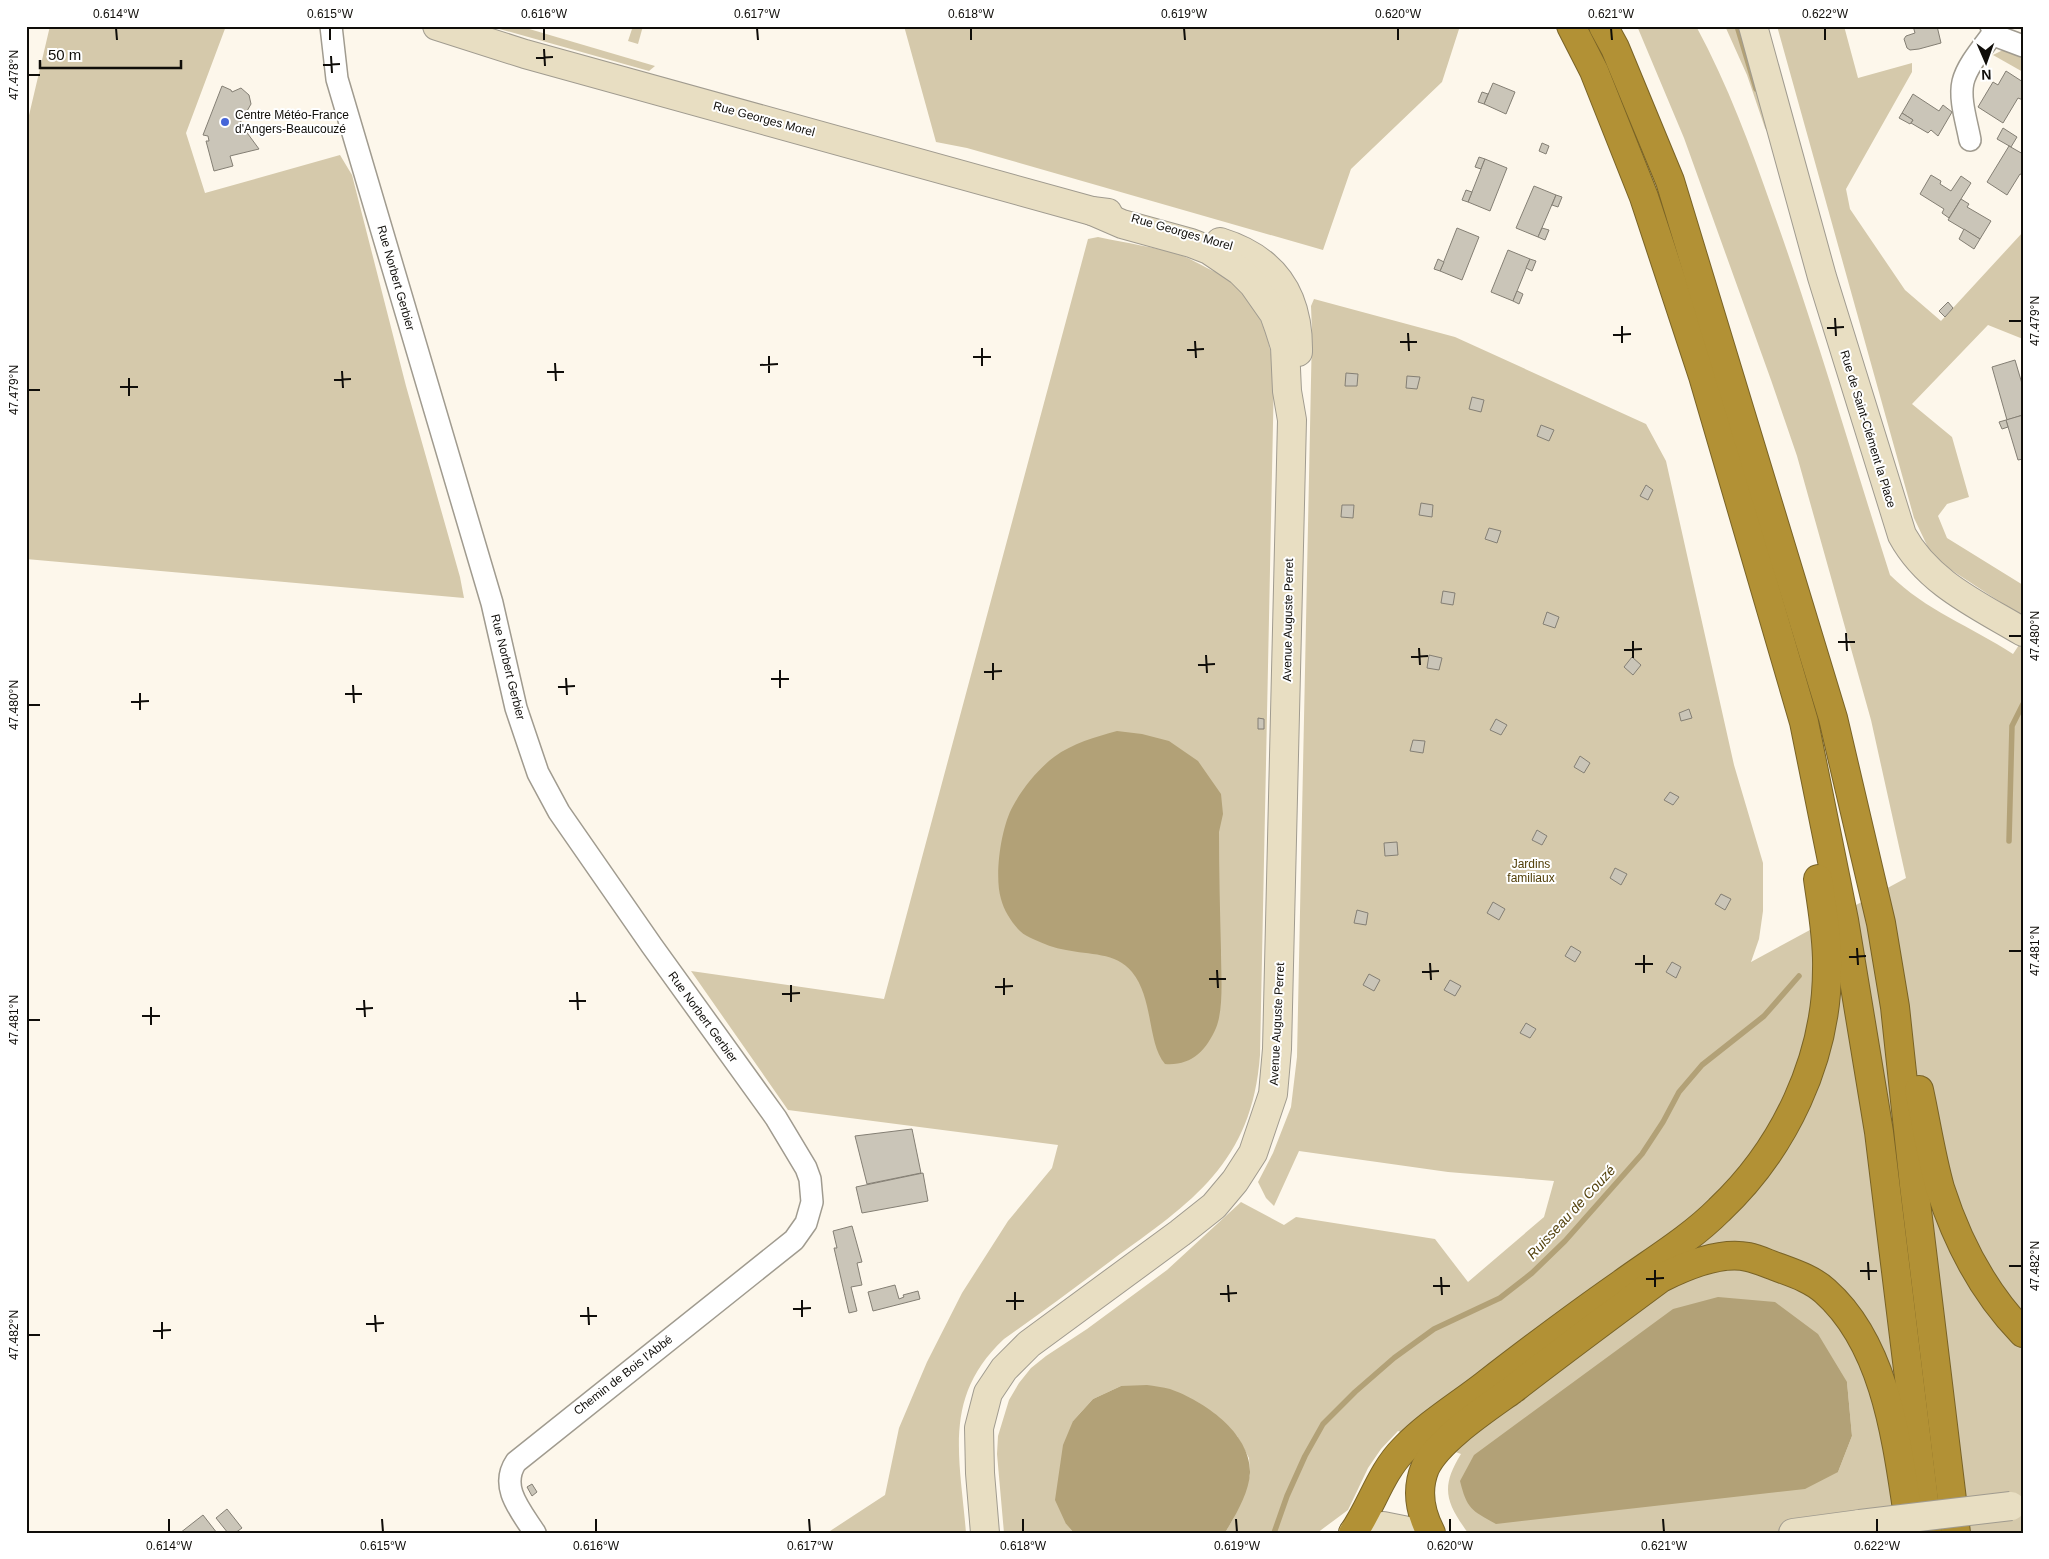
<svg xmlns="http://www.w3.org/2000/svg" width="2049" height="1559" font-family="Helvetica,sans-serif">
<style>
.green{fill:#d5c9ab;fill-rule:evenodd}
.water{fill:#b2a177}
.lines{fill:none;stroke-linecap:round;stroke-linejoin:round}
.stream{stroke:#b2a177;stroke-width:5.5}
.building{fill:#cac5b8;stroke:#847f74}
.street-casing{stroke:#a09b8f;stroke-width:24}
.secondary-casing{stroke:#a09b8f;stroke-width:30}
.highway-casing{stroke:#796326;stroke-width:30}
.street{stroke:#fff;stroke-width:21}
.secondary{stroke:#e8dec2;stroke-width:28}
.highway{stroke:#b29135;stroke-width:28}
.secondary-bridge-casing{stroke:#a09b8f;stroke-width:30;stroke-linecap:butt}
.secondary-bridge{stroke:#e8dec2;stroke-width:28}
.ticks{fill:none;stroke:#0f0d09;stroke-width:2}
.poi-dot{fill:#4565d8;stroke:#fff;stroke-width:2}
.labels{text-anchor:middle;stroke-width:4;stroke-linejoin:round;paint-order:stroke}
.poi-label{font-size:12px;fill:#0f0d09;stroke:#fff;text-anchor:start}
.street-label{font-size:12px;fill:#0f0d09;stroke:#fff}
.park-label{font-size:12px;fill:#513e07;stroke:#fff}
.water-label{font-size:14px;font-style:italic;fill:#55430e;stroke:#fff}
.neatline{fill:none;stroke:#0f0d09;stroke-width:2}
.ticks-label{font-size:12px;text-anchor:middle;fill:#0f0d09}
</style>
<rect width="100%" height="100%" fill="#fdf7eb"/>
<g class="green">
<path d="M50 26H226L186 133 205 193 340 155 352 175 406 386 460 577 464 598 26 559V128Z"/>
<path d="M489 26H519L655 66 649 71Z"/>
<path d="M633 26H643L638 44 628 41Z"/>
<path d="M904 26H1460L1442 82 1351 169 1323 250 967 148 936 142Z"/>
<path d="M1637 26H1696C1728 85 1751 148 1773 211 1816 331 1851 453 1890 575 1925 610 1972 627 2013 654L2023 639V1533H1468C1446 1502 1440 1488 1461 1454L1398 1431 1381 1449 1368 1468 1348 1510 1317 1533H1225L1233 1519 1250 1475 1249 1458 1237 1436 1121 1386 1093 1399 1073 1421 1066 1524 1074 1533H1004L997 1454 998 1436 1009 1400 1019 1383 1031 1368 1046 1356 1087 1329 1167 1270 1241 1202 1284 1225 1296 1217 1435 1239 1468 1282 1544 1217 1554 1181 1448 1172 1299 1151 1274 1206 1266 1198 1258 1182 1273 1153 1291 1107 1297 1057 1312 332 1311 306 1314 299 1455 337 1646 424 1666 461 1734 765 1763 863V911L1759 939 1751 962 1906 878 1871 720 1797 456 1771 380 1684 138ZM1847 1382 1852 1436 1838 1472Z"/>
<path d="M1725 26H1745L1778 150 1765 128 1747 75Z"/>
<path d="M1777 26H1844L1858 78 1912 63V72L1846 189 1850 209 1905 290 1941 321 2023 232V339L1988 325 1912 404 1952 437 1969 497 1947 504 1938 516 1947 538 2023 585V617L1933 558 1914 518Z"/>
<path d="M2005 49 2023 53V72L1993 55Z"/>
<path d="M1098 237C1126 243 1156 247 1183 256 1191 259 1199 264 1207 268 1212 271 1219 273 1224 276 1257 297 1271 338 1274 375L1260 1055C1252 1163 1192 1202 1112 1260 1076 1287 1041 1313 1004 1339 942 1397 960 1457 966 1533H827L885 1495 899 1428 927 1362 962 1293 1008 1221 1052 1168 1058 1145 788 1110 691 971 884 999 1088 239Z"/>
</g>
<g class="water">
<path d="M1117 731 1142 734 1169 741 1198 761 1221 794 1223 814 1219 832C1219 872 1220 912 1221 951 1221 972 1224 1009 1216 1028 1206 1051 1191 1066 1165 1064 1147 1043 1154 999 1132 972 1116 952 1089 955 1066 950 1054 948 1044 944 1033 939 1029 937 1024 935 1020 931 1012 923 1004 911 1001 899 994 876 1001 827 1013 806 1022 789 1038 769 1054 757 1073 743 1095 737 1117 731Z"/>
<path d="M1718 1297 1775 1302 1818 1334 1847 1382 1852 1436 1838 1472 1805 1489 1496 1524C1471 1510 1467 1509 1460 1481L1474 1455 1673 1309Z"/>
<path d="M1147 1385C1154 1386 1163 1387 1170 1389 1204 1401 1251 1433 1250 1473 1249 1493 1235 1516 1225 1533H1074L1066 1524 1055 1500 1063 1445 1073 1421 1093 1399 1121 1386Z"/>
</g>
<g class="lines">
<g class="stream">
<path d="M1737 26 1756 89"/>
<path d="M2009 841 2012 726 2023 704"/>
<path d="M1274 1533 1287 1496 1305 1456 1323 1424 1355 1392 1394 1358 1434 1329 1500 1298 1532 1273 1565 1241 1642 1154 1663 1122 1679 1092 1702 1065 1764 1016 1799 976"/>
</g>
</g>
<g class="building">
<path d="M1913 26H1937L1941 43 1919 49 1910 50 1907 48 1904 39 1906 36 1915 33Z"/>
<path d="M2006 71 2023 82V100L2018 98 2003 123 1978 107 1993 82 1998 85Z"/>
<path d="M1493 83 1515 92 1506 114 1484 104Z"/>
<path d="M222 86 231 90 232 92 241 88 249 95 251 104 247 111 239 113 243 131 245 130 259 149 230 156 233 166 214 171 206 141H209L208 136 203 135Z"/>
<path d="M1482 92 1488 94 1484 104 1478 102Z"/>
<path d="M1913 94 1939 111 1943 105 1952 112 1938 136 1931 130 1928 133 1911 123 1913 120 1902 113Z"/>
<path d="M1902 113 1913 120 1910 124 1899 118Z"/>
<path d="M2003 128 2017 137 2011 147 1997 139Z"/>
<path d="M1542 143 1549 146 1546 154 1539 151Z"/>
<path d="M2009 146 2023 154V175L2020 174 2007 195 1987 182Z"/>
<path d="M1479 157 1485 159 1481 169 1475 167Z"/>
<path d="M1485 159 1507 168 1490 211 1468 202Z"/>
<path d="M1931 175 1941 181 1940 184 1951 191 1961 176 1971 183 1949 218 1942 213 1944 209 1920 194Z"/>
<path d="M1534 186 1556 195 1538 237 1516 228Z"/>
<path d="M1466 190 1472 192 1468 202 1462 200Z"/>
<path d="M1556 195 1562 197 1558 207 1552 205Z"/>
<path d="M1961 199 1969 204 1967 207 1991 221 1980 239 1948 220Z"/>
<path d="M1457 228 1479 237 1462 280 1440 271Z"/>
<path d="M1542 228 1549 230 1545 240 1538 237Z"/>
<path d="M1964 229 1980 239 1974 249 1959 239Z"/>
<path d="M1508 250 1530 259 1513 301 1491 292Z"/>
<path d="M1438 259 1444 262 1440 271 1434 269Z"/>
<path d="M1530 259 1536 261 1532 271 1526 268Z"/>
<path d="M1517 291 1523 294 1519 304 1513 301Z"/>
<path d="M1948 302 1953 308 1945 317 1939 311Z"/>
<path d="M2015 360 2023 387V415L2007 420 1992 367Z"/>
<path d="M1346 373 1358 374 1357 386H1345Z"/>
<path d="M1407 376 1420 377 1417 389 1406 388Z"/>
<path d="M1472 397 1484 400 1481 412 1469 409Z"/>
<path d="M2023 415V459L2018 460 2006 420Z"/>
<path d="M2006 420 2008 427 2002 429 1999 422Z"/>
<path d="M1541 425 1554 430 1549 441 1537 436Z"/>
<path d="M1646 485 1653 490 1648 500 1640 496Z"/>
<path d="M1421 503 1433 505 1432 517 1419 515Z"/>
<path d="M1342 505H1354L1353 518 1341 517Z"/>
<path d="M1489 528 1501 531 1497 543 1485 539Z"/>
<path d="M1443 591 1455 593 1453 605 1441 603Z"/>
<path d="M1547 612 1559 617 1555 628 1543 624Z"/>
<path d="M1429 655 1442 658 1439 670 1427 668Z"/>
<path d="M1632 657 1641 665 1633 675 1624 667Z"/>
<path d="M1689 709 1692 718 1681 721 1679 713Z"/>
<path d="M1258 718 1264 719V729H1258Z"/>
<path d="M1496 719 1507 725 1501 735 1490 730Z"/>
<path d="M1413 740 1425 741 1423 753 1410 751Z"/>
<path d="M1580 756 1590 763 1584 773 1574 767Z"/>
<path d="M1670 792 1679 797 1673 805 1664 800Z"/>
<path d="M1537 830 1547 836 1542 845 1532 840Z"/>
<path d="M1397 842 1398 855 1385 856 1384 843Z"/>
<path d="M1615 868 1627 874 1621 885 1610 878Z"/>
<path d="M1721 894 1731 899 1725 910 1715 904Z"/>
<path d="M1493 902 1505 909 1499 920 1487 913Z"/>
<path d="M1357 910 1368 913 1366 925 1354 923Z"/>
<path d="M1571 946 1581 952 1575 962 1565 956Z"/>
<path d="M1672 962 1681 967 1676 978 1666 972Z"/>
<path d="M1369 974 1380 980 1374 991 1363 985Z"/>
<path d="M1450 980 1461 986 1455 996 1444 990Z"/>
<path d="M1526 1023 1536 1029 1530 1038 1520 1033Z"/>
<path d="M912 1129 921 1173 867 1184 855 1136Z"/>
<path d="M923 1173 928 1201 862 1213 856 1187Z"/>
<path d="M852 1226 862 1262 857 1263 862 1285 851 1287 857 1311 849 1313 834 1248H837L833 1231Z"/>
<path d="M895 1285 899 1299 904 1297 903 1295 918 1291 920 1299 873 1311 868 1292Z"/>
<path d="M532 1484 537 1492 532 1496 527 1487Z"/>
<path d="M227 1509 242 1528 235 1533H228L216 1518Z"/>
<path d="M203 1515 217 1533H180Z"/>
</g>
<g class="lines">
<g class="street-casing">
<g id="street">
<path d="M331 26 337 79 492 603 516 708 538 773 559 812 652 946 776 1118 806 1168 810 1179 812 1202 806 1223 794 1240 516 1462C499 1487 521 1511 535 1533"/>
<path d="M1991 26 1999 37 2023 46"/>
<path d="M1970 140C1967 123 1959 99 1963 82 1967 65 1984 46 1994 32"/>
</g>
</g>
<g class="secondary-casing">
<g id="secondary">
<path d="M437 26 525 54 1092 211 1108 213"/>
<path d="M1753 26 1822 277 1902 535C1928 583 1978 605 2023 632"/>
<path d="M1220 242C1275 259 1299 295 1298 352"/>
<path d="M985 1533 980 1473 979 1428 988 1393 1004 1369 1029 1344 1180 1233 1214 1206 1235 1181 1253 1153 1273 1094 1277 1049 1292 420 1287 391 1285 347 1279 328 1274 314 1253 284 1240 271 1209 250 1191 243 1122 224 1092 211"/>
<path d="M1353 1533 1383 1526 1418 1533"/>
<path d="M1793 1533 1860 1524"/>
</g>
</g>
<g class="highway-casing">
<g id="highway">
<path d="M1571 26 1594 71 1644 197 1703 376 1804 722 1844 920 1879 1132 1928 1533"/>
<path d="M1603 26 1615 48 1670 181 1833 718 1881 923 1895 1007 1914 1185 1956 1533"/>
<path d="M1919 1090C1926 1122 1931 1156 1940 1188 1957 1241 1984 1293 2023 1333"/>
<path d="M1353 1533C1372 1506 1380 1473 1404 1449 1428 1424 1458 1406 1485 1385 1529 1351 1574 1317 1620 1285 1653 1261 1690 1239 1719 1210 1784 1149 1827 1059 1827 969 1828 939 1822 908 1818 879"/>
<path d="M1431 1533C1420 1512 1416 1490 1425 1468 1438 1440 1487 1408 1512 1390 1561 1352 1611 1315 1661 1278 1685 1266 1721 1251 1748 1257 1758 1259 1768 1264 1777 1267 1793 1273 1812 1279 1825 1291 1887 1346 1897 1444 1909 1522"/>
</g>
</g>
<use href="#street" class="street"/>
<use href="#secondary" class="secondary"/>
<use href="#highway" class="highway"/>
<g class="secondary-bridge-casing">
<path id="secondary-bridge" d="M1860 1524 2011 1506"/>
</g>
<use href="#secondary-bridge" class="secondary-bridge"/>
</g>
<path class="ticks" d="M116 28 117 40M330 28V40M544 28V40M757 28 758 40M971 28V40M1184 28 1185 40M1398 28V40M1611 28 1612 40M1825 28V40M544 49 545 66M331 56 332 73M536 58 553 57M323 65 340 64M28 75H40M1835 318 1836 336M2009 321H2022M1622 326V343M1827 328 1844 327M1408 333 1409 351M1613 335 1631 334M1195 341 1196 358M1400 342H1417M982 348V366M1187 350 1204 349M769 356V373M973 357H991M555 363 556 381M760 365 778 364M342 371 343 388M547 372H564M129 378V396M334 380 351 379M120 387H138M28 390H40M1846 633 1847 651M2009 636H2022M1633 641V658M1838 642H1855M1419 648 1420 665M1624 650 1642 649M1206 655 1207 673M1411 657 1428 656M993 663V680M1198 665 1215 664M780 670V688M984 672 1002 671M566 678 567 695M771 679H789M353 685 354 703M558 687 575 686M140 693V710M345 694H362M131 702 149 701M28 705H40M1857 948 1858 965M2009 951H2022M1644 955V973M1849 957 1866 956M1430 963 1431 980M1635 964H1653M1217 970 1218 988M1422 972 1439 971M1004 978V995M1209 979H1226M791 985V1002M995 987 1013 986M577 992 578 1010M782 994 800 993M364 1000 365 1017M569 1001H586M151 1007V1025M356 1009 373 1008M142 1016H160M28 1020H40M1868 1262 1869 1280M2009 1266H2022M1655 1270V1287M1860 1271H1877M1441 1277 1442 1295M1646 1279 1664 1278M1228 1285 1229 1302M1433 1286H1450M1015 1292V1310M1220 1294 1237 1293M802 1300V1317M1006 1301H1024M588 1307 589 1325M793 1309 811 1308M375 1315 376 1332M580 1316H597M162 1322V1339M366 1324 384 1323M153 1331 171 1330M28 1335H40M169 1519V1532M382 1519 383 1532M596 1519V1532M809 1519 810 1532M1023 1519V1532M1236 1519 1237 1532M1450 1519V1532M1663 1519 1664 1532M1877 1519V1532"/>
<circle class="poi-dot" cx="225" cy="122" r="5"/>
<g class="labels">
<g class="poi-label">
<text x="235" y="119">Centre Météo-France<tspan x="235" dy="14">d'Angers-Beaucouzé</tspan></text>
</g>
<g class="street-label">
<text transform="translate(764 119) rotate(15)" y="4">Rue Georges Morel</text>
<text transform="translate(1182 232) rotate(16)" y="4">Rue Georges Morel</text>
<text transform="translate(396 278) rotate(74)" y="4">Rue Norbert Gerbier</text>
<text transform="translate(1868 429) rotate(73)" y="4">Rue de Saint-Clément la Place</text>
<text transform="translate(1288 620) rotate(-89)" y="4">Avenue Auguste Perret</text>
<text transform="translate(508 667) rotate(76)" y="4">Rue Norbert Gerbier</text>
<text transform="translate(703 1017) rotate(54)" y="4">Rue Norbert Gerbier</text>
<text transform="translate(1277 1024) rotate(-87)" y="4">Avenue Auguste Perret</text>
<text transform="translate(623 1375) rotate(-38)" y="4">Chemin de Bois l'Abbé</text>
</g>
<g class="park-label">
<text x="1531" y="868">Jardins<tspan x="1531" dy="14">familiaux</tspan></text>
</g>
<g class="water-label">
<text transform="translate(1571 1212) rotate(-47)" y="5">Ruisseau de Couzé</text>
</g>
</g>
<rect width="2049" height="1559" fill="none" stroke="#ffffff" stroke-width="55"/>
<g transform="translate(1986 62) rotate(178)" stroke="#ffffff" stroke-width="4" paint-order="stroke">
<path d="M0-4L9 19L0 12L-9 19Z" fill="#0f0d09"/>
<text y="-8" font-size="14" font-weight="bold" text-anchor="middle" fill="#0f0d09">N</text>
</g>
<path d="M40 60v8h141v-8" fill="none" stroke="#0f0d09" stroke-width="2.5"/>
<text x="48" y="60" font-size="15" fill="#0f0d09" stroke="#ffffff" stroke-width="4" paint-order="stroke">50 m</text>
<rect x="28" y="28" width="1994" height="1504" class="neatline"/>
<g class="ticks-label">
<text x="116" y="18">0.614°W</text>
<text x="330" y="18">0.615°W</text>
<text x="544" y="18">0.616°W</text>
<text x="757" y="18">0.617°W</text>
<text x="971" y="18">0.618°W</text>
<text x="1184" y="18">0.619°W</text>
<text x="1398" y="18">0.620°W</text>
<text x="1611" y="18">0.621°W</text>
<text x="1825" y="18">0.622°W</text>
<text transform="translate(14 75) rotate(-90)" y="4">47.478°N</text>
<text transform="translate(2035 321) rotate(-90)" y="4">47.479°N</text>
<text transform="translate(14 390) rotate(-90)" y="4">47.479°N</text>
<text transform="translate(2035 636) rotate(-90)" y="4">47.480°N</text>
<text transform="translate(14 705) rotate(-90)" y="4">47.480°N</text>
<text transform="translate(2035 951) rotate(-90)" y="4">47.481°N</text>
<text transform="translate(14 1020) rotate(-90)" y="4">47.481°N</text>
<text transform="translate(2035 1266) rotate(-90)" y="4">47.482°N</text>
<text transform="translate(14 1335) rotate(-90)" y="4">47.482°N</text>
<text x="169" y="1550">0.614°W</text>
<text x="383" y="1550">0.615°W</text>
<text x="596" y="1550">0.616°W</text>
<text x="810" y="1550">0.617°W</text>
<text x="1023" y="1550">0.618°W</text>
<text x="1237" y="1550">0.619°W</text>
<text x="1450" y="1550">0.620°W</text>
<text x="1664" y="1550">0.621°W</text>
<text x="1877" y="1550">0.622°W</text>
</g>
</svg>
